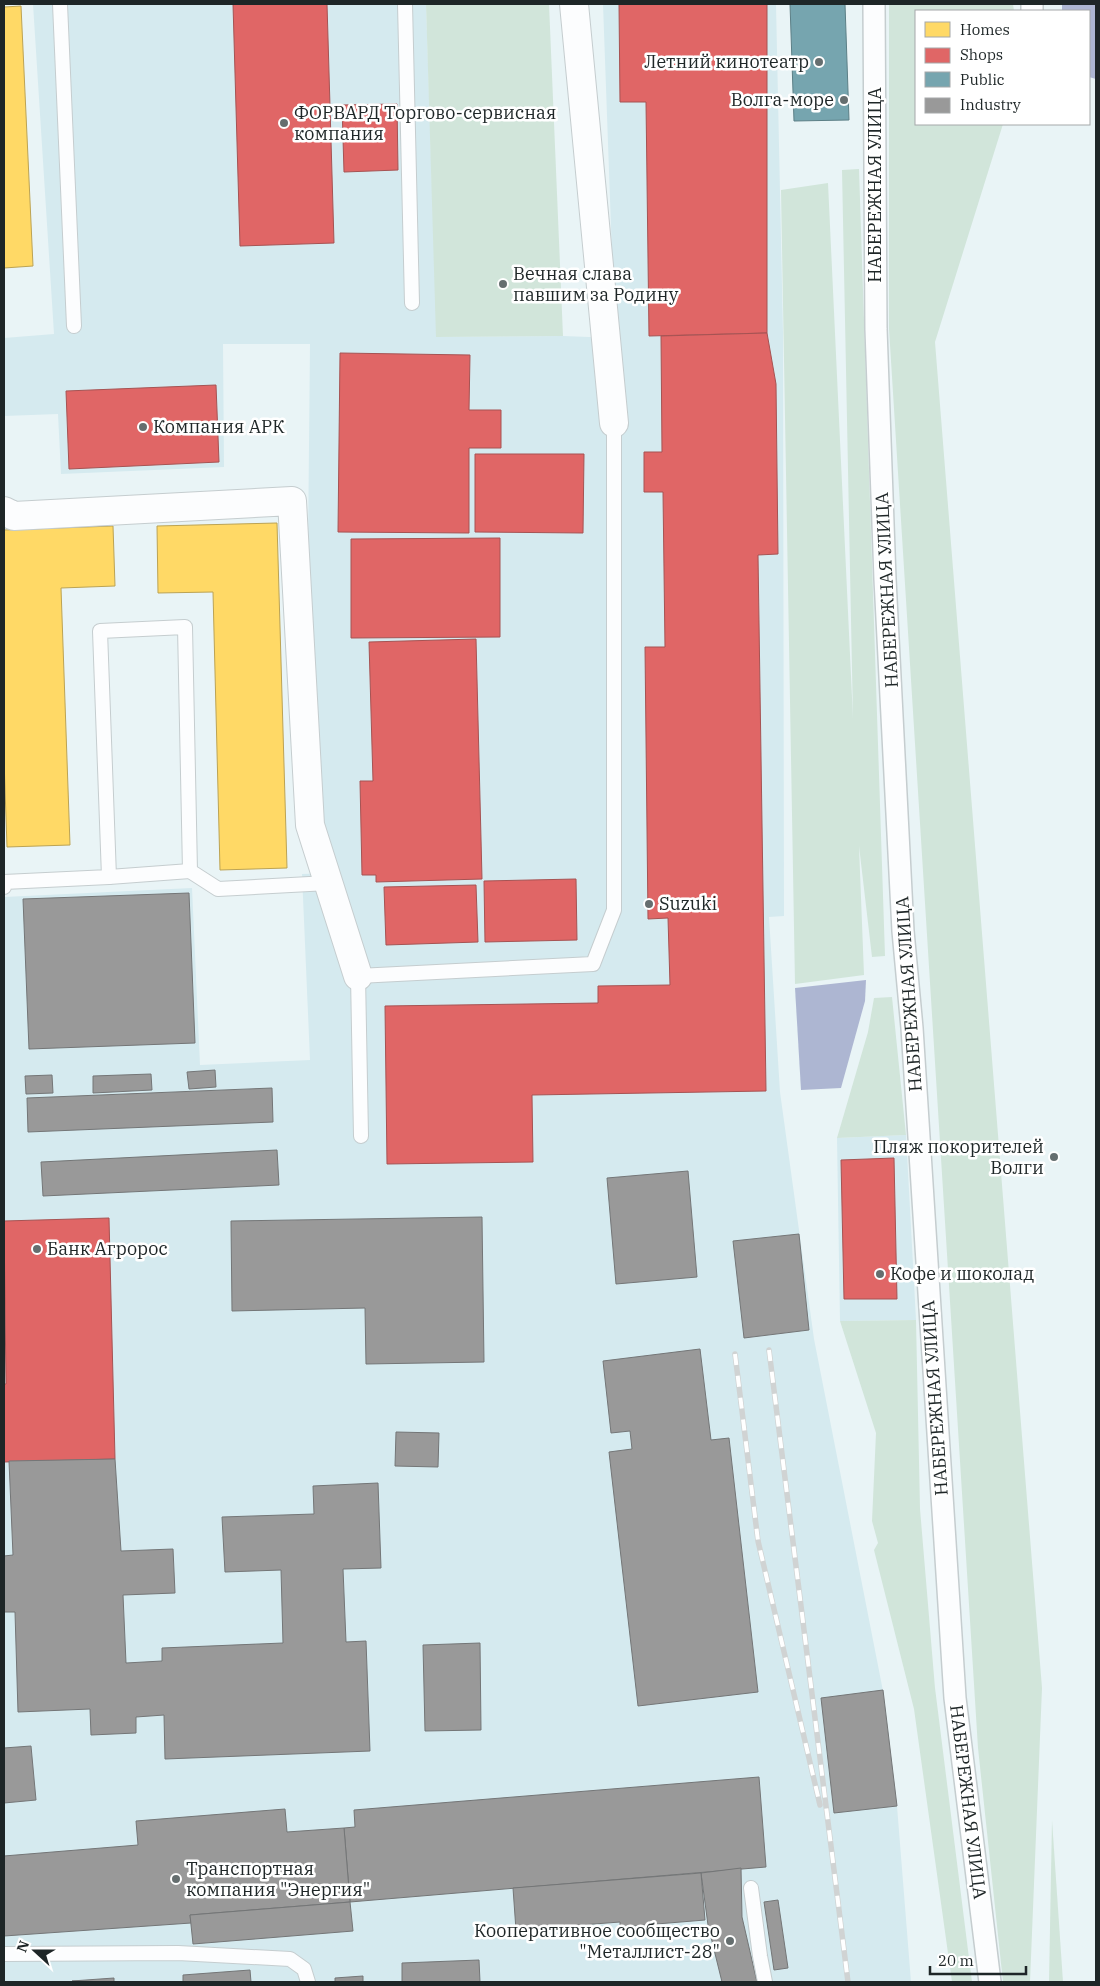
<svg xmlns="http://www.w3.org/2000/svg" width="1100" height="1986" font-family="'IBM Plex Serif',serif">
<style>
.built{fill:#d5eaef}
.green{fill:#d1e5da}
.water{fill:#adb6d2}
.homes{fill:#ffd966;stroke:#bca353}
.shops{fill:#e06666;stroke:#a65353}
.public{fill:#76a5af;stroke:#5c7f86}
.industry{fill:#999;stroke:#747677}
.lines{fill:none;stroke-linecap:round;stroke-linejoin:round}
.service-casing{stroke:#c5cdcf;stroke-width:16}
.pedestrian-casing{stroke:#c5cdcf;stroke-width:24}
.minor-casing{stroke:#c5cdcf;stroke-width:30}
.service{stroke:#fcfdfe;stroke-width:14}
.pedestrian{stroke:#fcfdfe;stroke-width:21}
.minor{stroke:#fcfdfe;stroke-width:28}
.rail-casing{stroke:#d0d3d3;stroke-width:5.5}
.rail{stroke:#fff;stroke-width:4;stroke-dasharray:11;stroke-linecap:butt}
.poi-dot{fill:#656e6f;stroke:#fff;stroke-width:2}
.labels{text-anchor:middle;stroke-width:5;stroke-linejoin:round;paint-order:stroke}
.poi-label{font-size:18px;fill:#1e2627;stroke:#fff;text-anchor:start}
.street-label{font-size:18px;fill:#1e2627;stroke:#fff}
</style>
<rect width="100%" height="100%" fill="#e9f4f6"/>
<g class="built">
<path d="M33 4H426L437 337 563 336 615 338 603 4H776L783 333 784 916 769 917 780 1092 814 1339 883 1691 897 1806 911 1982H4V897L192 888 200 1065 310 1060 302 874 332 873 318 799 308 547 310 344H223L224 467 61 474 58 414 4 416V338L54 334Z"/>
<path d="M906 1135 916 1320 840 1321 837 1138Z"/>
</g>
<g class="green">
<path d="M426 4H549L563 336 436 337Z"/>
<path d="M889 4H1013L1014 11H916V124H1003L935 342 1042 1688 1030 1982H1003L978 1748 889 329Z"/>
<path d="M859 169 885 956 872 957 859 846 864 975 795 984 781 190 828 183 853 719 842 170Z"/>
<path d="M892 997 906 1135 837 1138 868 1032 874 998Z"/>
<path d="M916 1320 920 1509 935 1688 972 1982H952L914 1709 874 1550 878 1543 872 1521 876 1433 840 1321Z"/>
<path d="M1052 1820 1063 1982H1049Z"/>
</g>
<g class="water">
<path d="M1062 4H1096V79L1089 77V11H1062Z"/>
<path d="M866 980 865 1001 841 1088 801 1090 795 988Z"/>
</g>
<g class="homes">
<path d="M21 6 33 266 4 268V7Z"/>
<path d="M277 523 287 868 220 870 213 592 158 593 157 526Z"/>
<path d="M113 526 115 586 61 588 70 845 7 847 4 759V530Z"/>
</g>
<g class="shops">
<path d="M233 4H327L334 243 240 246Z"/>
<path d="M619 4H767V333L649 336 646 102H620Z"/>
<path d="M397 104 398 170 344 172 342 105Z"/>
<path d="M767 333 776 384 778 554 758 555 766 1091 532 1095 533 1162 387 1164 385 1006 598 1003V986L670 985 668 918 648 919 645 647H665L663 492H644V452H662L661 336Z"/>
<path d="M340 353 470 355 469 410H501V448H469V533L338 532Z"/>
<path d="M216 385 219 462 69 469 66 391Z"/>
<path d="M475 454H584L583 533 475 532Z"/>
<path d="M500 538V637L351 638V539Z"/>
<path d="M476 639 482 879 376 882V875H362L360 781H373L369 642Z"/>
<path d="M576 879 577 940 485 942 484 881Z"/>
<path d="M476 885 478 942 386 945 384 887Z"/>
<path d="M894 1158 897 1299H844L841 1160Z"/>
<path d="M109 1218 115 1459 4 1462V1384H6L4 1221Z"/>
</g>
<path class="public" d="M790 4H845L849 120 794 121Z"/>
<g class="industry">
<path d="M189 893 195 1043 29 1049 23 899Z"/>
<path d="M215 1070 216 1087 189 1089 187 1072Z"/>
<path d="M151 1074 152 1090 93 1093V1076Z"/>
<path d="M52 1075 53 1093 26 1094 25 1076Z"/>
<path d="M272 1088 273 1122 28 1132 27 1098Z"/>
<path d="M277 1150 279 1185 43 1196 41 1162Z"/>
<path d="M688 1171 697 1277 616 1284 607 1178Z"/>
<path d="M482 1217 484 1362 366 1364 365 1308 232 1311 231 1221Z"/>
<path d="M799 1234 809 1330 744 1338 733 1241Z"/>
<path d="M700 1349 711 1440 729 1438 758 1692 638 1706 609 1452 632 1449 630 1431 611 1433 603 1361Z"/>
<path d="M396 1432 439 1433 438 1467 395 1466Z"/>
<path d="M115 1459 121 1551 173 1549 175 1593 123 1595 126 1663 162 1661V1648L283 1643 281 1570 225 1572 222 1517 314 1514 313 1486 378 1483 381 1568 343 1569 346 1642 366 1641 370 1751 165 1759 164 1715 136 1717V1733L91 1735 90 1709 18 1712 15 1612H4V1556L13 1555 9 1461Z"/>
<path d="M480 1643 481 1730 425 1731 423 1645Z"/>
<path d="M883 1690 897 1806 834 1813 821 1698Z"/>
<path d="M31 1746 36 1800 4 1803V1748Z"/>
<path d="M759 1777 766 1867 350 1902 344 1828 355 1827 354 1810Z"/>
<path d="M285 1809 287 1832 344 1828 350 1902 190 1915 191 1923 4 1936V1856L138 1845 136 1821Z"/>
<path d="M741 1868 742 1917 757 1982H722L708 1925 701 1873Z"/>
<path d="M701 1873 705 1920 620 1927V1922L516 1930 513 1888Z"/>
<path d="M778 1900 788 1968 774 1970 764 1902Z"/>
<path d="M350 1902 353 1931 193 1944 190 1915Z"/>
<path d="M479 1960 480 1982H402V1963Z"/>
<path d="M250 1970 251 1982H183V1975Z"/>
<path d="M363 1976V1982H335V1978Z"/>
<path d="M114 1978V1982L72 1981Z"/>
</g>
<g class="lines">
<g class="service-casing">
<g id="service">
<path d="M60 4 74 326"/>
<path d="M405 4 412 303"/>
<path d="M109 877 190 871"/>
<path d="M4 887V882L109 877 100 631 185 627 190 871 218 889 328 883"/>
<path d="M361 1136 358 976 593 964 614 910V423"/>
<path d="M751 1888 760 1956 765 1982"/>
<path d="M4 1954 178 1953 290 1959 304 1969 308 1982"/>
</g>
</g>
<g class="pedestrian-casing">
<g id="pedestrian">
<path d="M874 4 876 329 885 579 903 931 912 1028 955 1698 990 1982"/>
<path d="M1032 4V11"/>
</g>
</g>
<g class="minor-casing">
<g id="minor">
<path d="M574 4 614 423"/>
<path d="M4 511 14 516 292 501 310 825 358 976"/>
</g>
</g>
<use href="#service" class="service"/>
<use href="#pedestrian" class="pedestrian"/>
<use href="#minor" class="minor"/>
<g class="rail-casing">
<g id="rail">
<path d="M769 1350 848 1982"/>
<path d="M735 1354 758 1541 820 1805"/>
</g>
</g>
<use href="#rail" class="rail"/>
</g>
<g class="poi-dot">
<circle cx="819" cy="62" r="5"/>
<circle cx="844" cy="100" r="5"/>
<circle cx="284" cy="123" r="5"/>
<circle cx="503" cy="284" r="5"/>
<circle cx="143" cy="427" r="5"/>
<circle cx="649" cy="904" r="5"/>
<circle cx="1054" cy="1157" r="5"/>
<circle cx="37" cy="1249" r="5"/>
<circle cx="880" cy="1274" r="5"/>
<circle cx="176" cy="1879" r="5"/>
<circle cx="730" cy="1941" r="5"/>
</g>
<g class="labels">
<g class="poi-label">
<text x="809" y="68" text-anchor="end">Летний кинотеатр</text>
<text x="834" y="106" text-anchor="end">Волга-море</text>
<text x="294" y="119">ФОРВАРД Торгово-сервисная<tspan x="294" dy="21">компания</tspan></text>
<text x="513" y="280">Вечная слава<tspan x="513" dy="21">павшим за Родину</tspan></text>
<text x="153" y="433">Компания АРК</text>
<text x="659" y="910">Suzuki</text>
<text x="1044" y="1153" text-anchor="end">Пляж покорителей<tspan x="1044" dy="21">Волги</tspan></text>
<text x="47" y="1255">Банк Агророс</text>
<text x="890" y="1280">Кофе и шоколад</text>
<text x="186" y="1875">Транспортная<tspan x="186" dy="21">компания "Энергия"</tspan></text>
<text x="720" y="1937" text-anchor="end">Кооперативное сообщество<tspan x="720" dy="21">"Металлист-28"</tspan></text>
</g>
<g class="street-label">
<text transform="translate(875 185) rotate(-90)" y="6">НАБЕРЕЖНАЯ УЛИЦА</text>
<text transform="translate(887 590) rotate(-93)" y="6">НАБЕРЕЖНАЯ УЛИЦА</text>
<text transform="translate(909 994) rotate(-94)" y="6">НАБЕРЕЖНАЯ УЛИЦА</text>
<text transform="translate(935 1398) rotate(-94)" y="6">НАБЕРЕЖНАЯ УЛИЦА</text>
<text transform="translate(968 1802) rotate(83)" y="6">НАБЕРЕЖНАЯ УЛИЦА</text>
</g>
</g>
<rect width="1100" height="1986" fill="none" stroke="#1e2627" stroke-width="10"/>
<rect x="915" y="10" width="175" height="115" fill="#ffffff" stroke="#a5a8a9"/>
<rect x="925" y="22" width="25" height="15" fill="#ffd966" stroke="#a5a8a9"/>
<text x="960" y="35" font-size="15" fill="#1e2627">Homes</text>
<rect x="925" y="48" width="25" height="15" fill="#e06666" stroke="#a5a8a9"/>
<text x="960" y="60" font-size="15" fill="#1e2627">Shops</text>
<rect x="925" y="72" width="25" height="15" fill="#76a5af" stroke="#a5a8a9"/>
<text x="960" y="85" font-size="15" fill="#1e2627">Public</text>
<rect x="925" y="98" width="25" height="15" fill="#999999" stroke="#a5a8a9"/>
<text x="960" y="110" font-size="15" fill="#1e2627">Industry</text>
<g transform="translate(35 1951) rotate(291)" stroke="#ffffff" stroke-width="4" paint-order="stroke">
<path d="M0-4L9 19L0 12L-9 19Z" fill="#1e2627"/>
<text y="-8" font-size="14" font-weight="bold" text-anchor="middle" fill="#1e2627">N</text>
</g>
<path d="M930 1966v8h96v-8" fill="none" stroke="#1e2627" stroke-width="2.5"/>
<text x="938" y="1966" font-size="15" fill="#1e2627" stroke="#ffffff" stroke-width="4" paint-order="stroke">20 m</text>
</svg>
